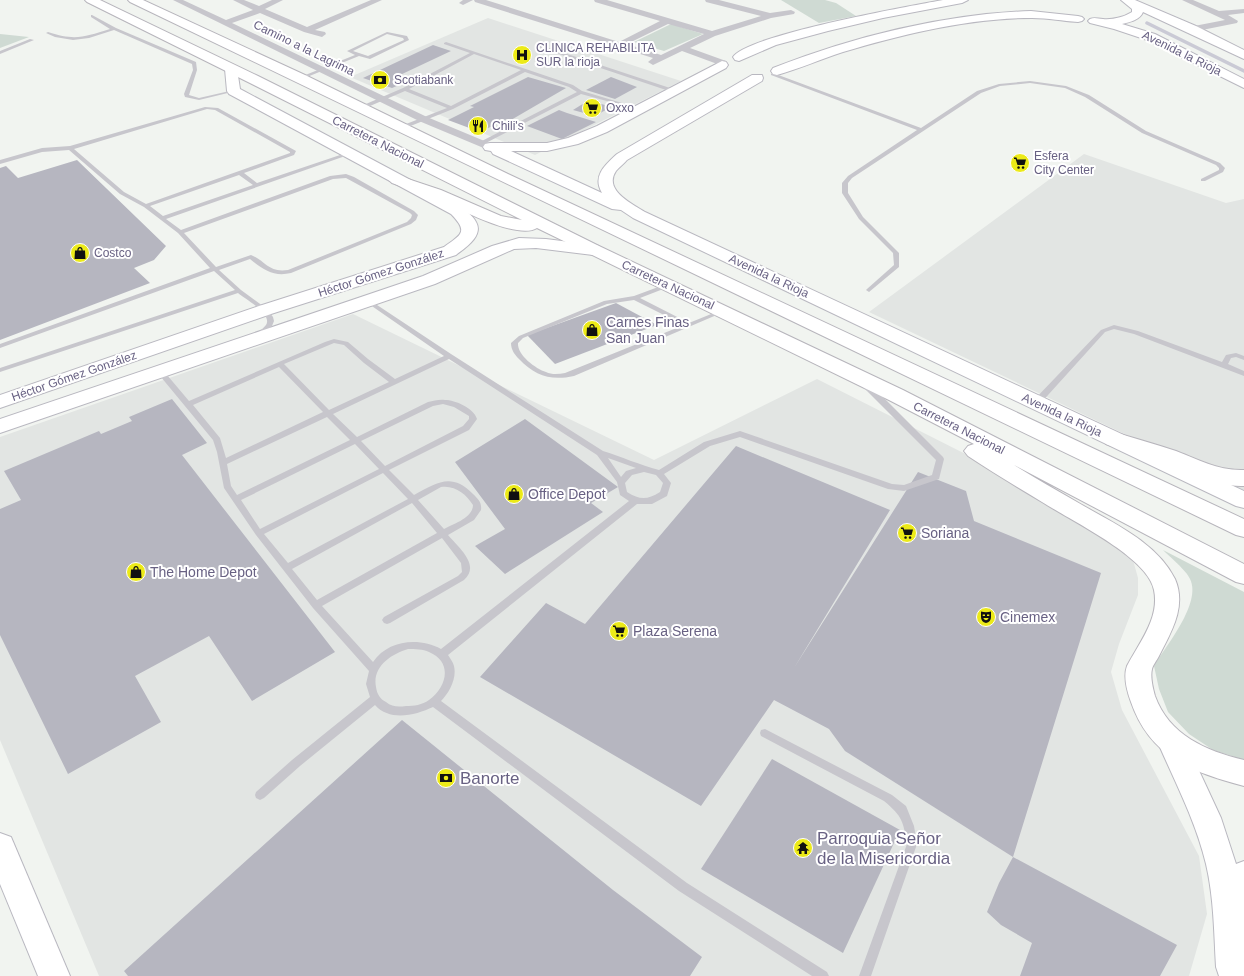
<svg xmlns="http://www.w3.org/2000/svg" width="1244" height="976" font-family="Arial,sans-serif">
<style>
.built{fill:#e2e5e3}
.green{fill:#cfdad3}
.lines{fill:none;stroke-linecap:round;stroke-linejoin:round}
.stream{stroke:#cacad5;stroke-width:3.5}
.building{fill:#b6b6c0}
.secondary-casing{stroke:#b9b8c0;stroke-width:2}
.highway-casing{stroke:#b7b5bc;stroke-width:2}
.lane{fill:#c7c6cc;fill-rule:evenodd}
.street{fill:#c7c6cc;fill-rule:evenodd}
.secondary{fill:#fff;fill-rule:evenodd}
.highway{fill:#fff;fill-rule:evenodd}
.labels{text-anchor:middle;stroke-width:4;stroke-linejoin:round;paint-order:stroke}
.far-street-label{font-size:12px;fill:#686183;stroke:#fff}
.far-poi-label{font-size:12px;fill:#686183;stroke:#fff;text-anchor:start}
.poi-label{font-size:14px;fill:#686183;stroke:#fff;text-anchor:start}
.near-poi-label{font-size:17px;fill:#686183;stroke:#fff;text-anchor:start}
</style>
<rect width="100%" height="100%" fill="#f1f4f0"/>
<g class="built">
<path d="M488 18 681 81 535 155 350 77Z"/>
<path d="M1084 154 1226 203 1244 199V491L869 312Z"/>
<path d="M353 314 654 460 817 379 1009 476 1122 546 1133 560 1138 578V595L1119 644 1111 672 1122 710 1199 856 1207 914 1189 976H99L0 740V437Z"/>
</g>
<g class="green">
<path d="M781 0H825L836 3 856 16 819 23Z"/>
<path d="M671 24 703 34 664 51 634 42Z"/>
<path d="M0 34 29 37 0 48Z"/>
<path d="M1163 550 1244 592V760L1213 750 1189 734 1168 712 1159 689 1154 666C1166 646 1202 603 1190 579 1187 571 1169 556 1163 550Z"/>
</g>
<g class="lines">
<path class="stream" d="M1147 23 1244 71"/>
</g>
<g class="building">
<path d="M433 45 451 51 400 75 413 79 392 88 363 78Z"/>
<path d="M528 77 566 88 511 120 507 119 480 132 448 120 474 107 470 106Z"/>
<path d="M611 77 637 87 615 99 586 90Z"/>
<path d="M589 100 611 107 595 116 573 110Z"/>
<path d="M559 110 567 113 596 122 562 139 527 126Z"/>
<path d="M77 160 166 246 154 260 134 268 150 283 0 340V168L6 166 18 178Z"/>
<path d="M616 303 657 325 555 364 527 335Z"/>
<path d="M172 399 207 443 182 455 335 652 252 701 209 636 135 676 161 722 68 774 0 635V509L21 500 4 471 99 431 101 434 132 421 129 417Z"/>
<path d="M525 419 618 487 591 503 603 512 505 574 475 546 505 529 455 462Z"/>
<path d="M736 446 890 510 794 668 918 472 966 491 974 521 1101 573 1013 857 845 751 829 729 774 700 701 806 480 677 546 603 585 624Z"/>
<path d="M402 720 613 890 702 957 690 976H128L124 971Z"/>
<path d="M772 759 900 830 843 953 701 869Z"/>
<path d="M1013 857 1177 945 1160 976H1020L1032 943 1001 925 987 912 999 883Z"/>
</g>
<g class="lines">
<g class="secondary-casing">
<g id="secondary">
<path d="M943 0H968L962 3 883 18 828 31 776 45 739 61 735 60 733 57C748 35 910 6 943 0Z"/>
<path d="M1121 0H1135L1196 26 1244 50V59L1143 12C1140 20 1130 22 1122 24L1155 34 1244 79V88L1147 40 1114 29 1090 23 1088 21 1090 19C1095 17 1098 19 1103 19 1112 20 1124 17 1132 12V9Z"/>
<path d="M1031 11 1078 16 1082 17 1084 19 1082 21 1078 22C1063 21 1048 18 1032 18 969 18 904 34 843 52 821 59 799 69 777 75L773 74 771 71 773 68C853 37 944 14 1031 11Z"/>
<path d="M722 61 726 62 728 65 726 68 607 132 578 144 547 151H511L602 193C592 176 605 165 617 154L752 75H762L763 78 762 81 627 160C624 164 619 167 616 171 603 190 632 204 645 212L1244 491V508L1236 506 633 218 621 210 612 209 493 154 491 151 485 150 483 147 485 144 490 143H547L568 138 597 126Z"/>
<path d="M231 65 235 66 237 69 240 89 463 208C467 212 473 216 476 222 484 236 465 248 456 255L271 314 0 408V395L259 306 444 247C461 235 469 232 451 214L229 94 227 91 225 69 227 66Z"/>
<path d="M519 238 546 239 593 245 599 246 601 250 599 254 593 255 536 248 514 249 435 284 0 433V419L423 276 492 246Z"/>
<path d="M1173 733 1183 736 1221 818 1236 864 1244 861V976H1219L1216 967C1214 933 1214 898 1206 864 1196 822 1176 784 1159 745L1163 736Z"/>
<path d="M0 833 11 837 70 976H38L0 884Z"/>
</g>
</g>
<g class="highway-casing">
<g id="highway">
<path d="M85 0H100L258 76 599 246 903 390 1244 564V584L1236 582 1014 465C1035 478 1056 490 1077 502 1111 522 1157 542 1175 579 1187 607 1171 632 1159 656 1157 660 1153 665 1152 669 1150 677 1153 689 1155 696 1169 735 1206 751 1244 760V786C1192 772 1150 757 1131 702 1127 691 1123 677 1127 666 1139 643 1160 618 1154 590 1148 557 1070 520 1042 502 1017 487 992 472 968 456L964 451 968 446 974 444 889 400 537 228C517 241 454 206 433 197 419 192 405 188 392 183L389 180 392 177 397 175 402 177 441 190 501 216 522 220 248 82 87 2Z"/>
<path d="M128 0H143L305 75 508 174 1244 519V537L1236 535 130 2Z"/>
<path d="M1113 432C1134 438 1155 444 1176 451 1199 460 1219 471 1244 470V486C1213 487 1187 471 1159 461 1141 455 1123 450 1106 444L1103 439 1106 434Z"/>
</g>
</g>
<g class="lane">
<path d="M92 15 116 28 196 62 197 70 189 95 199 98 234 90 236 91 199 100 185 97 184 94 193 70 192 64 114 30 89 38 73 40 55 37 46 33 48 32C75 41 84 37 110 29L91 17V15Z"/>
<path d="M387 32 407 36 409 40 370 59 359 56 302 79 298 78 355 55 347 51ZM387 34 403 38 404 40 368 56 353 51Z"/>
<path d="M30 39 34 40 0 54V51Z"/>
<path d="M446 42 573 85 582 91 642 109 640 110 581 94 482 145H478V143L577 92 569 87 525 72 453 109 403 129 400 127 401 126 447 108 405 91 363 109H359V107L403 88 470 53 444 44V43ZM474 54 521 70 451 106 409 89Z"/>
<path d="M537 44 676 90V91L672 92 535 46V45Z"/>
<path d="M773 73 921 128 977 91 999 84 1030 81 1066 86 1089 95 1146 131 1220 163 1225 168 1223 172 1205 181H1201V179L1219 170V168L1216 165 1142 133 1085 97 1065 88 1030 83 1000 86 981 93 852 178 848 183V193L863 217 899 253V267L869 292 866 290 867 289 894 265 893 253 859 219 842 193V183L848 176 917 130 771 75V74Z"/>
<path d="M205 107 218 108 296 151 294 155 244 173 257 183 346 153 351 154 166 219 181 230 330 176 346 174 354 177 414 211 418 215 416 220 411 224 291 273C274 277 263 270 250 259L219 270 241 290 267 309 273 317 274 321 272 326 260 337 258 338 255 336C258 332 263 329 266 325 273 314 245 299 238 293L0 372V368L235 290 214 271 0 348V344L210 268 178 233 144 207 120 194 69 150 42 152 0 164V160L42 148 70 146ZM207 109 215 110 290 152V153L146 204 124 192 74 149ZM239 175 253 185 163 216 150 206ZM346 178 410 213 412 215 411 218 407 222 288 270C268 273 266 261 251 255L216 267 184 233 333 179Z"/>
<path d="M669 283 672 285 671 286 640 298 689 323 721 310 723 309 726 311 574 376C551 381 535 376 519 359 515 355 511 350 511 343L519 336 604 301 634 296ZM634 300 684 325 565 373C559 374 552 375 546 372 536 369 517 355 518 343L523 338 607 304Z"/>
<path d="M368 299 451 354 603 451C622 457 640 465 659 470L704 442 740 431 892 484 904 485 932 475 936 460 863 387 862 385 866 383H869L943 457 944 459 939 479 904 491 888 489 740 437 710 446 664 474 671 483 667 496 652 504H637L448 655C450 658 453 662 454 666 457 679 449 693 441 701L687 883 827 972 829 976H812L679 891 433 707C416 715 390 722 375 705L300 766 264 798 260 800 256 798 255 795 256 792 292 760 370 697 366 684 369 671 313 608 256 535 224 488 217 452 213 440 156 371 160 369H162L189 401 325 342 334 339 348 342 368 359 395 379 444 356 366 302 365 301ZM334 343 344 345 364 363 389 382 329 410 284 364ZM449 359 597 455 617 482 620 495 629 501 441 649C419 637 388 640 373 662L322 606 442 538 461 563 462 572 458 576 384 617 382 620 384 623 387 624 390 623 464 580C481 565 458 547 448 535L474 520 481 510C482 502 478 499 473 494 451 472 437 483 414 495L389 470 469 430 477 419C474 408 455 400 445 400 439 399 434 401 428 402L357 437 333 414ZM279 367 323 412 226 458 220 438 193 405ZM443 404 454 407 469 416V419L463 426 385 466 361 441 433 406ZM327 417 350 440 237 495 231 486 227 464ZM355 444 379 469 260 529 241 500ZM608 458 636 468 626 471 621 477ZM644 472 656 475 663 483 660 492C647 500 640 500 627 492L625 483 632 475ZM383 473 408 499 288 563 264 534ZM441 487C455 485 466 494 473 505 473 518 453 524 444 529L418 500ZM412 503 437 533 317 600 292 569ZM408 649C415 649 423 649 429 652 453 662 447 687 429 700 422 705 414 706 406 706 398 707 392 707 386 702 380 699 377 694 376 687 372 667 391 654 408 649Z"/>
<path d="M1114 325 1138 331 1222 362 1226 355 1236 353 1244 356V360L1236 357 1231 358 1228 364 1244 371V376L1134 334 1114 329 1105 332 1039 405H1033L1032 403 1033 401 1101 330Z"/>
<path d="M765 729 892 795 906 806 914 826 917 844 871 976H859L907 844C903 821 903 817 884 801L761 736 760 733 761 730Z"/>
</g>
<g class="street">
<path d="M173 0H183L226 20 253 10 233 0H244L259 6 272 0H283L265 9 307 27 371 0H382L315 30 325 32 326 34 322 37 304 32 260 13 232 23 427 117 494 145 495 147 494 149H486L419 121Z"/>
<path d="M463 0H473L463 5 459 3Z"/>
<path d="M474 0H486L619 42 660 21 595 2 594 0H607L712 31 761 16 706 2 705 0H719L770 13 791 10 795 12 794 14 771 18 715 36 690 48 726 61 728 63 726 65H720L682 51 653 65 648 62 653 58 475 2ZM668 24 704 34 661 55 627 44Z"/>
<path d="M1182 0H1193L1219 11 1244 9V13L1228 15 1238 21 1237 23 1192 32 1189 31 1188 29 1189 27 1225 20Z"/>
</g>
<use href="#secondary" class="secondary"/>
<use href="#highway" class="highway"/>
</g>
<defs>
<g id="hospital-disc" transform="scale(1)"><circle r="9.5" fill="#ecea18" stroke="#fff"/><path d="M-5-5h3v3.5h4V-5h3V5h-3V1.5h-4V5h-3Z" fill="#111"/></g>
<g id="bank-disc" transform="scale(1)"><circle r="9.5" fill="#ecea18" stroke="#fff"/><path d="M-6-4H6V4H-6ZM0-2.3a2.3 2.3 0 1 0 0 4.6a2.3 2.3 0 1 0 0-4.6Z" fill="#111"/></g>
<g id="supermarket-disc" transform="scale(1)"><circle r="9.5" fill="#ecea18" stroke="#fff"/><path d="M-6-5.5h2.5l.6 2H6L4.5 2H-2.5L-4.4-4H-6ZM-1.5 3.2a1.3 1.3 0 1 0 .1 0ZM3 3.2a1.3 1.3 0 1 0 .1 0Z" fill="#111"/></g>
<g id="restaurant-disc" transform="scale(1)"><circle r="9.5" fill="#ecea18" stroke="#fff"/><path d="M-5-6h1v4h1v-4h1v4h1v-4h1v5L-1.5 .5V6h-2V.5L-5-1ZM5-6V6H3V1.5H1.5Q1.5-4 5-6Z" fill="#111"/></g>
<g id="shop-disc" transform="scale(1)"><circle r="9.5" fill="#ecea18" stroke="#fff"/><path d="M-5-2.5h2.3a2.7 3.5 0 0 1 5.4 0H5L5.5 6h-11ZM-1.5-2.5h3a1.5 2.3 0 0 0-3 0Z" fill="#111"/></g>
<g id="theatre-disc" transform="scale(1)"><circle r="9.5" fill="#ecea18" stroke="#fff"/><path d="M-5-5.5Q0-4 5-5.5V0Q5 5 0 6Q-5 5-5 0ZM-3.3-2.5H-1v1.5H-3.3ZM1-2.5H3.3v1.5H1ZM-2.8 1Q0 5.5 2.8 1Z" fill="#111"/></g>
<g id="temple-disc" transform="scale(1)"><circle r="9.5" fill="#ecea18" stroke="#fff"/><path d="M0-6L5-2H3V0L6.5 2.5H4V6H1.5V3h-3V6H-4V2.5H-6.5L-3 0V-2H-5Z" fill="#111"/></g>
</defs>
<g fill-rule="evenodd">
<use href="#hospital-disc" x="522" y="55"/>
<use href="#bank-disc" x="380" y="80"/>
<use href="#supermarket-disc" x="592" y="108"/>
<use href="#restaurant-disc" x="478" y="126"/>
<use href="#supermarket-disc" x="1020" y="163"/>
<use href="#shop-disc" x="80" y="253"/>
<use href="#shop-disc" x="592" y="330"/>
<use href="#shop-disc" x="514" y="494"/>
<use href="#supermarket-disc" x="907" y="533"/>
<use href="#shop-disc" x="136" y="572"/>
<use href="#theatre-disc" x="986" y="617"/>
<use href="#supermarket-disc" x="619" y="631"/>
<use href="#bank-disc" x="446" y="778"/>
<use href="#temple-disc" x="803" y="848"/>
</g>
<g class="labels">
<g class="far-street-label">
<text transform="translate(304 48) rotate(26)" y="4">Camino a la Lagrima</text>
<text transform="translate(1182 53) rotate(26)" y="4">Avenida la Rioja</text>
<text transform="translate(378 142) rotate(27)" y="4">Carretera Nacional</text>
<text transform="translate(381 273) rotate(-18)" y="4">Héctor Gómez González</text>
<text transform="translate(769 276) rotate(25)" y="4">Avenida la Rioja</text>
<text transform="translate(668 285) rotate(25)" y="4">Carretera Nacional</text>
<text transform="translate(74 376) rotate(-19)" y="4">Héctor Gómez González</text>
<text transform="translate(1062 415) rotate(25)" y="4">Avenida la Rioja</text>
<text transform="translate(959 428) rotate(27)" y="4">Carretera Nacional</text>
</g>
<g class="far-poi-label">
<text x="536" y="52">CLINICA REHABILITA<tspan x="536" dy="14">SUR la rioja</tspan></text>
<text x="394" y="84">Scotiabank</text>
<text x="606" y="112">Oxxo</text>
<text x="492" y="130">Chili's</text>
<text x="1034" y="160">Esfera<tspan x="1034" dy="14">City Center</tspan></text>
<text x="94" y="257">Costco</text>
</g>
<g class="poi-label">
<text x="606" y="327">Carnes Finas<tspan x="606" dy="16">San Juan</tspan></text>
<text x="528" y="499">Office Depot</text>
<text x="921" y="538">Soriana</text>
<text x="150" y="577">The Home Depot</text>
<text x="1000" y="622">Cinemex</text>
<text x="633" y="636">Plaza Serena</text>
</g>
<g class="near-poi-label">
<text x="460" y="784">Banorte</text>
<text x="817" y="844">Parroquia Señor<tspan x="817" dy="20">de la Misericordia</tspan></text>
</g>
</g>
</svg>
